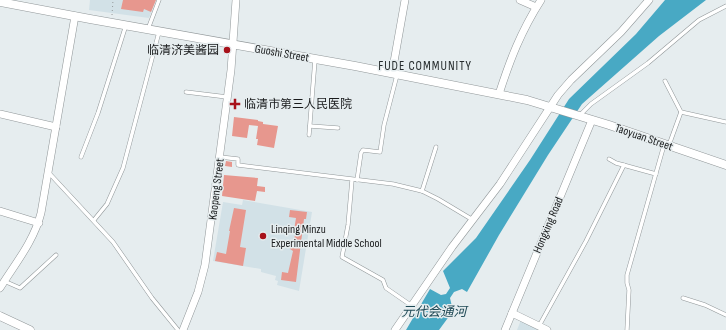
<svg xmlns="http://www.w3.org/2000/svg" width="726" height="330" font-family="'Sofia Sans Condensed','Noto Sans SC',sans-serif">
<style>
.built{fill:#d2e1e7}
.water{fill:#48a9c4}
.building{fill:#e7978e}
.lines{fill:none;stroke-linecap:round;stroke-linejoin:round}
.service-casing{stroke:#919799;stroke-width:4.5}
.minor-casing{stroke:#919799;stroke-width:8}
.tertiary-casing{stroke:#919799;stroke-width:9}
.path{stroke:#94999a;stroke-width:1;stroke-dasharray:1 3;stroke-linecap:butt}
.service{stroke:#fff;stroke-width:3.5}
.minor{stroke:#fff;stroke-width:7}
.tertiary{stroke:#fff;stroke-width:8}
.poi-dot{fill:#a7111a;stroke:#e6edef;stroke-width:1.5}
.labels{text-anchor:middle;stroke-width:3;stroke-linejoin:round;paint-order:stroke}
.poi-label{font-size:12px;fill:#191b1c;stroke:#e6edef;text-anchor:start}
.street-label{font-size:12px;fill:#191b1c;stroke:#e6edef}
.neighbourhood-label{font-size:13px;letter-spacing:1px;fill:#252b2c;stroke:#e6edef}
.water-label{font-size:13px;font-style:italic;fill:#204a56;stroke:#e6edef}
</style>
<rect width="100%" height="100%" fill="#e6edef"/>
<g class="built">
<path d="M90 0H156L149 18 89 10Z"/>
<path d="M243 200 312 212 299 291 277 285 278 281 275 280 276 276 261 272V269L213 261 223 202 242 205Z"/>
<path d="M521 320 542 330H517Z"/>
</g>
<path class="water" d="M665 0H706L659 36 582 104 548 155 499 235 467 292 462 289 454 292 450 298 453 311 439 330H406L430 289 441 295 446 294 450 288 443 271 476 238 530 160 569 99 636 34Z"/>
<g class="building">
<path d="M123 0H156L151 12 144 9 143 12 121 9Z"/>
<path d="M234 117 258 120V121L263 122V124L278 126 274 148 257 145 258 139H256L258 126 249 125 247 138 232 136Z"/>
<path d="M226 161 232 162V167L225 166Z"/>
<path d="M224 175 258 178 257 186 265 187V192L257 191 255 201 222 196Z"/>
<path d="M234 208 246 210 240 247 246 248 243 266 215 261 217 252 226 254 230 231H229Z"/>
<path d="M290 210 307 212 306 219H304L296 282 281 280 282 272 288 273 293 251 290 249 292 242 294 240 296 230H294L296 218 289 217Z"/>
</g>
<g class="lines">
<g class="service-casing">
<g id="service">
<path d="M148 29 159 0"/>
<path d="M665 81 681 112 726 122"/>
<path d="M186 92 227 97"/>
<path d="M580 115 591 104 648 63 699 20 726 6"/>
<path d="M310 126 338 128"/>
<path d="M309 135 315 60"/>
<path d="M669 145 681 112"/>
<path d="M81 157 98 113 126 25"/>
<path d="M220 157 238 159V165L393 184 422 191 438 199 473 220"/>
<path d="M609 159 616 163 656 174"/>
<path d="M49 173 113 242 152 298 178 330"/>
<path d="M352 180 348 225 342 257 383 280 386 288 412 306"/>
<path d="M357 180 361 153 363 150 380 152 384 125 397 75"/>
<path d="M422 191 436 147"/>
<path d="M94 220 107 204 123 168 159 32"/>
<path d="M4 281 20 288 56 255"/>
<path d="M683 298 705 305 726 315"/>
<path d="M539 326 586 241 624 165"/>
<path d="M627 330 629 290 627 283V275L664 145"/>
</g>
</g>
<g class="minor-casing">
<g id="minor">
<path d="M520 0 536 7"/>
<path d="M392 73 405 0"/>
<path d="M499 94C510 60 521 31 541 0"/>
<path d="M0 114 56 127"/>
<path d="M0 211 39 223"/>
<path d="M0 288C15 264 34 241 41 213L75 16"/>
<path d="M512 313 547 330"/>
<path d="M183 330 198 292 205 265 231 70 236 0"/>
<path d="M395 330 452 247 500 184 558 95 571 80 621 32 649 0"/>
<path d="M505 330 592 120"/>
</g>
</g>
<g class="tertiary-casing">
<g id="tertiary">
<path d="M0 2 90 19 355 66 527 100 609 125 726 165"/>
<path d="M0 316 30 330"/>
</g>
</g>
<path class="path" d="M112 15 113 0"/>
<use href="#service" class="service"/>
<use href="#minor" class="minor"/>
<use href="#tertiary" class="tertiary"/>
</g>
<g class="poi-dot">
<circle cx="227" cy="50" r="4"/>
<path d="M233 98h4v4h4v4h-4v4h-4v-4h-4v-4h4z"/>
<circle cx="263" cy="236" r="4"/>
</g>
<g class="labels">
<g class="poi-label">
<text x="219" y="54" text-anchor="end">临清济美酱园</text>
<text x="244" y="108">临清市第三人民医院</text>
<text x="271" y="233">Linqing Minzu<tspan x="271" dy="14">Experimental Middle School</tspan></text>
</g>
<g class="street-label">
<text transform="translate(282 53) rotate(10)" y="4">Guoshi Street</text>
<text transform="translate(644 137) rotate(19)" y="4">Taoyuan Street</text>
<text transform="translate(216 189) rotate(-83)" y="4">Kaopeng Street</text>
<text transform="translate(548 225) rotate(-67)" y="4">Hongxing Road</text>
</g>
<g class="neighbourhood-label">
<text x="425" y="70">FUDE COMMUNITY</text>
</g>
<g class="water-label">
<text x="434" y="316">元代会通河</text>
</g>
</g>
</svg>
